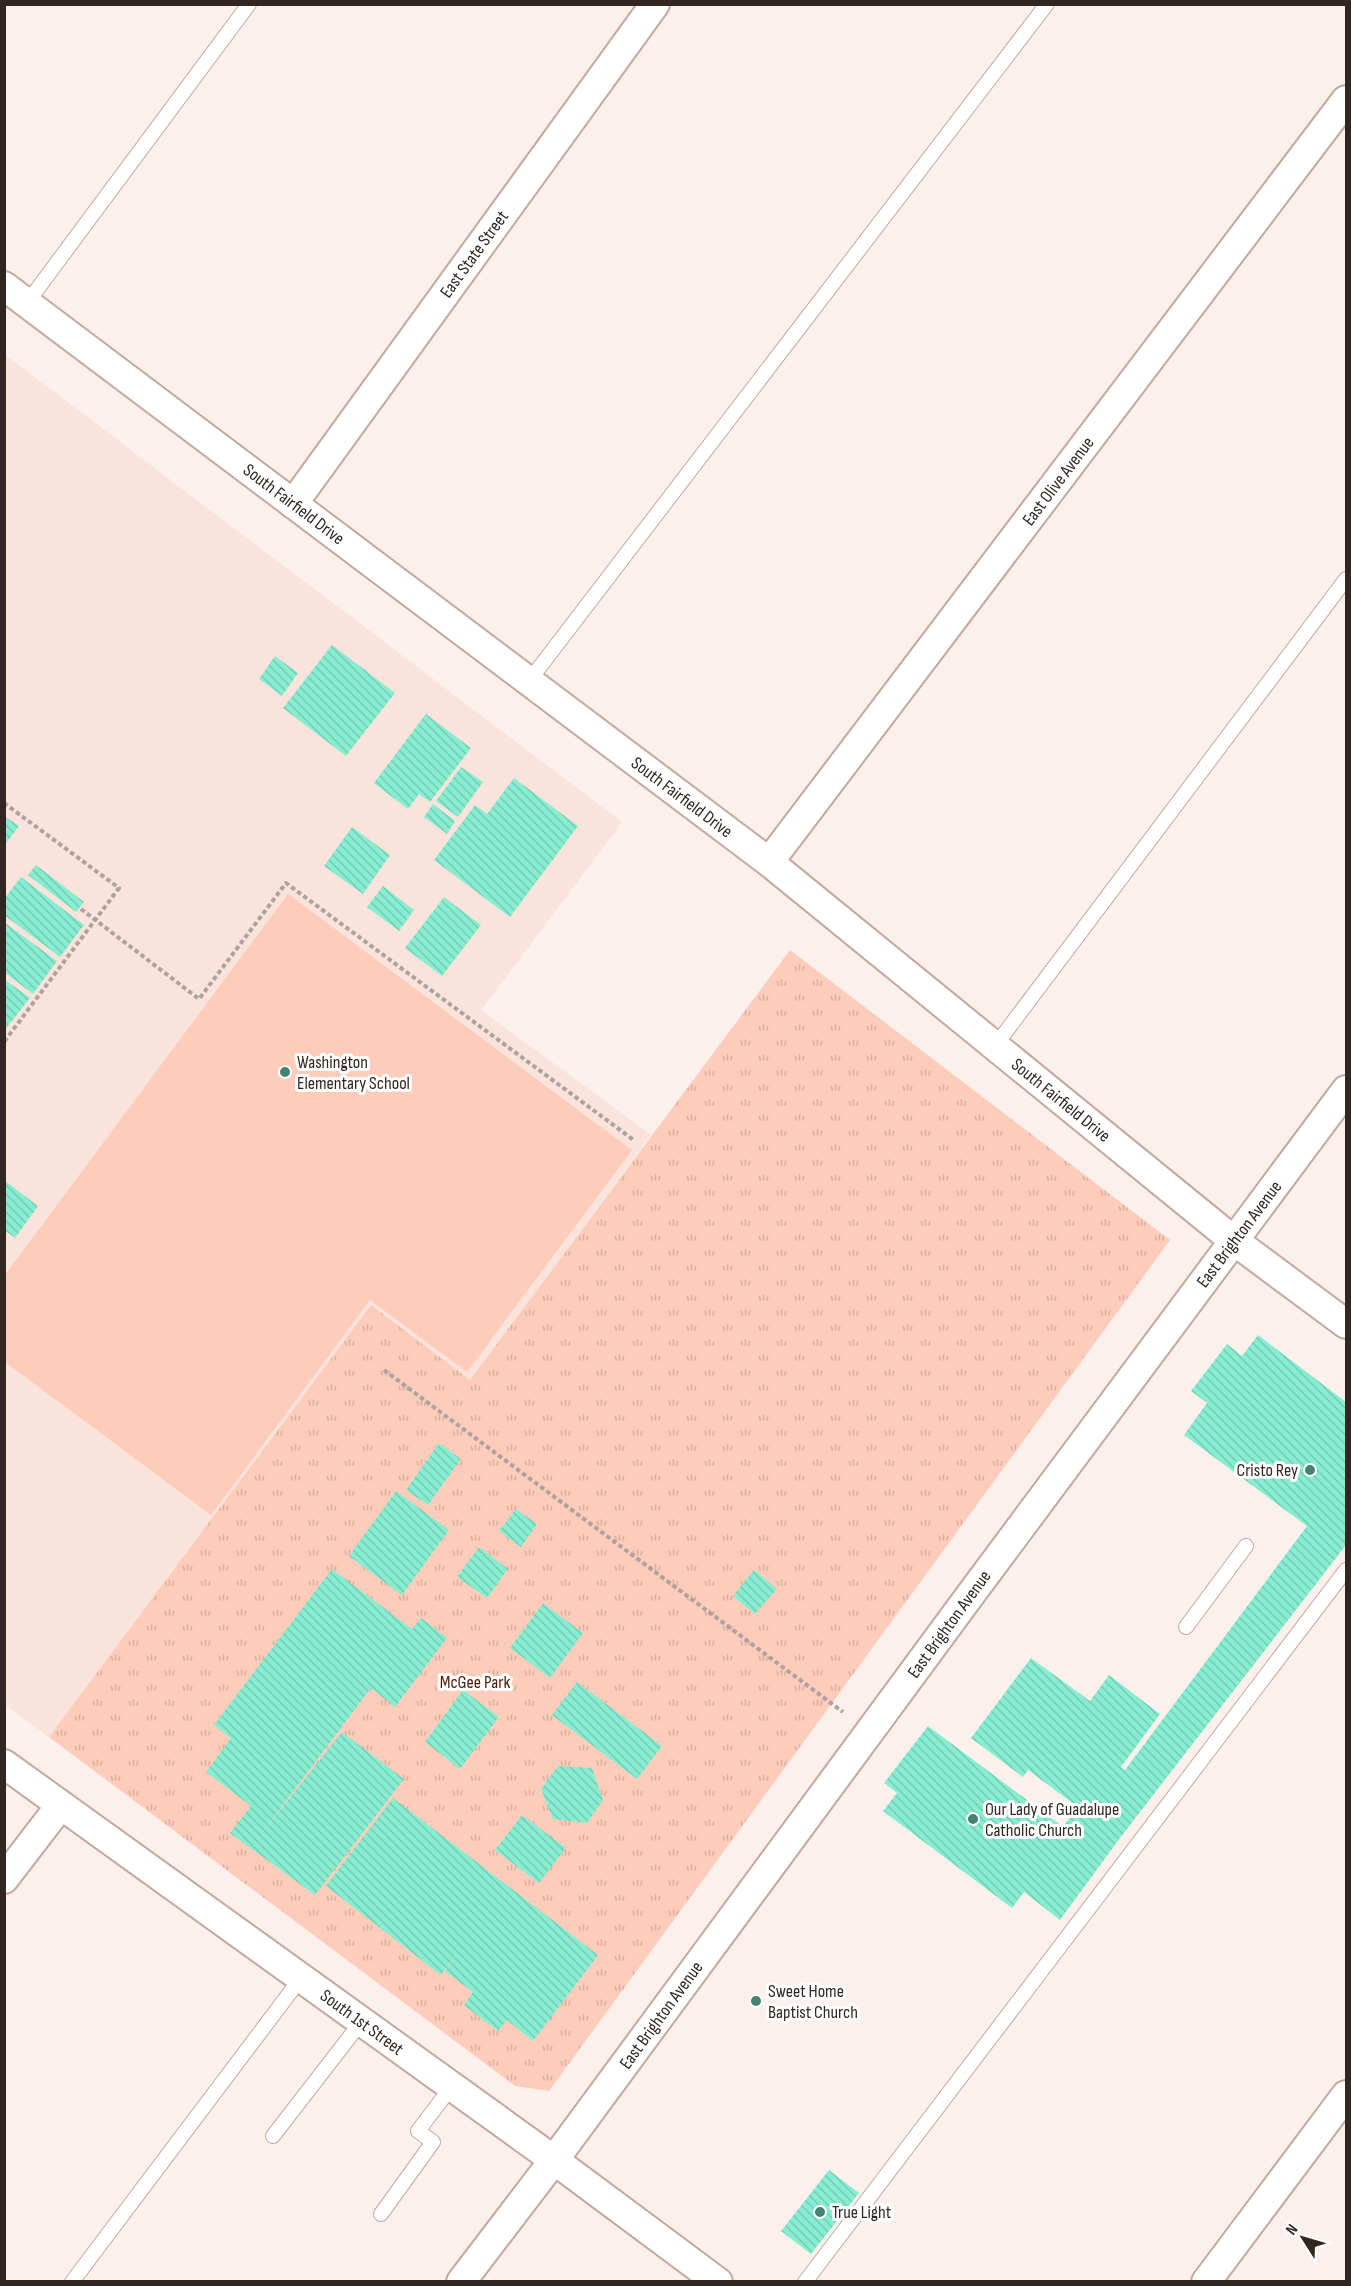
<svg xmlns="http://www.w3.org/2000/svg" width="1351" height="2286" font-family="'Sofia Sans Condensed',sans-serif">
<style>
.built{fill:#f9e3db}
.grass{fill:#fdccba}
.park{fill:url(#park-tufts)}
.building{fill:url(#building-back-hatch)}
.lines{fill:none;stroke-linecap:round;stroke-linejoin:round}
.service-casing{stroke:#c3a89e;stroke-width:16}
.minor-casing{stroke:#c3a89e;stroke-width:32}
.path{stroke:#aea29e;stroke-width:4;stroke-dasharray:4.5 3;stroke-linecap:butt}
.service{stroke:#fff;stroke-width:14}
.minor{stroke:#fff;stroke-width:28}
.poi-dot{fill:#428372;stroke:#fff;stroke-width:2}
.labels{text-anchor:middle;stroke-width:6;stroke-linejoin:round;paint-order:stroke}
.street-label{font-size:18px;fill:#312622;stroke:#fff}
.poi-label{font-size:18px;fill:#312622;stroke:#fff;text-anchor:start}
.park-label{font-size:18px;fill:#4c1b06;stroke:#fff}
</style>
<defs>
<pattern id="park-tufts" width="24" height="20" patternUnits="userSpaceOnUse" patternTransform="scale(1.5)"><rect width="24" height="20" fill="#fdccba"/><path d="M3 7l-1-3M5 7V3M7 7l1-3M15 17l-1-3M17 17v-4M19 17l1-3" fill="none" stroke="#d9afa0"/></pattern>
<pattern id="building-back-hatch" width="6" height="6" patternUnits="userSpaceOnUse" patternTransform="scale(1.5)"><rect width="6" height="6" fill="#87edd1"/><path d="M-1 5l2 2M0 0l6 6M5-1l2 2" fill="none" stroke="#75cbb3"/></pattern>
</defs>
<rect width="100%" height="100%" fill="#fcf0ec"/>
<path class="built" d="M4 354 622 822 481 1010 651 1135 470 1381 371 1306 49 1737 4 1704Z"/>
<path class="grass" d="M288 894 632 1150 467 1372 370 1300 211 1515 5 1362V1275Z"/>
<path class="park" d="M790 950 1170 1240 549 2091 515 2086 49 1737 371 1305 470 1380Z"/>
<g class="building">
<path d="M332 645 395 693 346 756 283 708Z"/>
<path d="M275 656 298 673 282 696 259 679Z"/>
<path d="M426 714 471 748 430 802 419 794 408 809 374 783Z"/>
<path d="M461 767 483 782 458 817 436 801Z"/>
<path d="M514 778 578 826 510 917 434 860 475 805 487 814Z"/>
<path d="M433 804 455 821 447 834 424 817Z"/>
<path d="M4 816 19 826 4 846Z"/>
<path d="M352 827 390 855 363 894 324 866Z"/>
<path d="M36 865 84 902 76 912 28 875Z"/>
<path d="M21 877 84 925 60 957 4 915V899Z"/>
<path d="M383 886 414 910 399 931 367 907Z"/>
<path d="M444 897 481 925 442 976 405 948Z"/>
<path d="M4 922 57 961 33 994 4 972Z"/>
<path d="M4 979 30 998 4 1031Z"/>
<path d="M4 1180 38 1206 15 1238 4 1230Z"/>
<path d="M1258 1335 1346 1402V1545L1120 1838 1060 1920 1024 1892 1012 1908 883 1811 897 1793 884 1783 928 1726 1063 1827 1078 1807 1028 1770 1023 1777 971 1738 1031 1658 1090 1701 1109 1675 1160 1714 1121 1767 1125 1770 1307 1526 1184 1435 1207 1403 1191 1391 1227 1344 1242 1356Z"/>
<path d="M439 1443 461 1459 428 1505 406 1490Z"/>
<path d="M396 1491 449 1530 402 1595 349 1556Z"/>
<path d="M516 1509 537 1524 521 1547 499 1531Z"/>
<path d="M479 1547 508 1569 487 1598 457 1577Z"/>
<path d="M332 1569 412 1629 421 1618 447 1638 395 1707 371 1688 261 1834 342 1732 404 1779 315 1895 230 1833 251 1806 206 1772 231 1738 214 1725Z"/>
<path d="M754 1570 777 1589 755 1614 733 1596Z"/>
<path d="M543 1603 583 1633 550 1678 510 1648Z"/>
<path d="M577 1682 662 1746 637 1779 552 1715Z"/>
<path d="M463 1690 499 1717 460 1769 425 1742Z"/>
<path d="M558 1766 592 1768 603 1800 587 1823 553 1819 541 1789Z"/>
<path d="M393 1798 598 1955 533 2041 507 2020 498 2031 464 2005 473 1992 445 1971 460 1950 441 1975 326 1886Z"/>
<path d="M522 1815 566 1848 539 1883 495 1850Z"/>
<path d="M829 2170 859 2193 811 2254 781 2231Z"/>
</g>
<g class="lines">
<g class="service-casing">
<g id="service">
<path d="M27 303 249 4"/>
<path d="M529 681 1047 4"/>
<path d="M995 1046 1346 579"/>
<path d="M1186 1627 1246 1546"/>
<path d="M273 2136 362 2021"/>
<path d="M381 2214 433 2142 418 2131 452 2086"/>
<path d="M72 2282 301 1978"/>
<path d="M805 2282 1346 1570"/>
</g>
</g>
<g class="minor-casing">
<g id="minor">
<path d="M4 286 769 862 1233 1240 1346 1324"/>
<path d="M293 504 655 4"/>
<path d="M769 862 1346 100"/>
<path d="M4 1764 554 2160 718 2282"/>
<path d="M4 1879 60 1806"/>
<path d="M461 2282 554 2160 971 1594 1346 1090"/>
<path d="M1206 2282 1346 2095"/>
</g>
</g>
<g class="path">
<path d="M4 803 119 888 4 1042"/>
<path d="M81 909 199 999 286 883 635 1141"/>
<path d="M384 1370 843 1712"/>
</g>
<use href="#service" class="service"/>
<use href="#minor" class="minor"/>
</g>
<g class="poi-dot">
<circle cx="285" cy="1072" r="6"/>
<circle cx="1310" cy="1470" r="6"/>
<circle cx="973" cy="1819" r="6"/>
<circle cx="756" cy="2001" r="6"/>
<circle cx="820" cy="2212" r="6"/>
</g>
<g class="labels">
<g class="street-label">
<text transform="translate(474 254) rotate(-54)" y="6">East State Street</text>
<text transform="translate(1058 481) rotate(-53)" y="6">East Olive Avenue</text>
<text transform="translate(294 504) rotate(37)" y="6">South Fairfield Drive</text>
<text transform="translate(682 797) rotate(37)" y="6">South Fairfield Drive</text>
<text transform="translate(1061 1100) rotate(39)" y="6">South Fairfield Drive</text>
<text transform="translate(1239 1234) rotate(-53)" y="6">East Brighton Avenue</text>
<text transform="translate(949 1624) rotate(-54)" y="6">East Brighton Avenue</text>
<text transform="translate(661 2015) rotate(-54)" y="6">East Brighton Avenue</text>
<text transform="translate(362 2022) rotate(36)" y="6">South 1st Street</text>
</g>
<g class="poi-label">
<text x="297" y="1068">Washington<tspan x="297" dy="21">Elementary School</tspan></text>
<text x="1298" y="1476" text-anchor="end">Cristo Rey</text>
<text x="985" y="1815">Our Lady of Guadalupe<tspan x="985" dy="21">Catholic Church</tspan></text>
<text x="768" y="1997">Sweet Home<tspan x="768" dy="21">Baptist Church</tspan></text>
<text x="832" y="2218">True Light</text>
</g>
<g class="park-label">
<text x="475" y="1688">McGee Park</text>
</g>
</g>
<rect width="1351" height="2286" fill="none" stroke="#312622" stroke-width="12"/>
<g transform="translate(1303 2238) rotate(307)" stroke="#ffffff" stroke-width="4.5" paint-order="stroke">
<path d="M0-4.5L10 22L0 15L-10 22Z" fill="#312622"/>
<text y="-9" font-size="16" font-weight="bold" text-anchor="middle" fill="#312622">N</text>
</g>
</svg>
